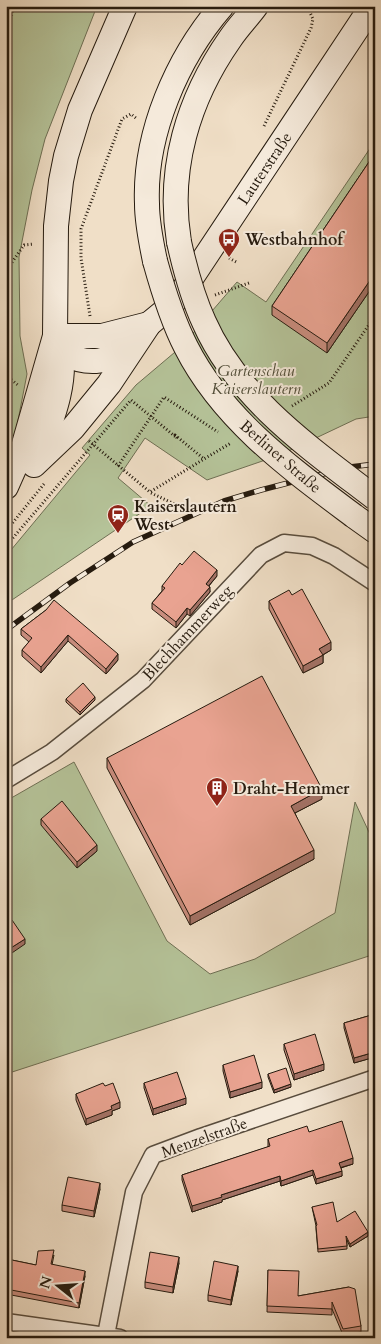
<svg xmlns="http://www.w3.org/2000/svg" width="381" height="1344" font-family="Cardo,serif">
<style>
.green{fill:#b5c399;stroke:#6e6f54}
.lines{fill:none;stroke-linecap:round;stroke-linejoin:round}
.street-casing{stroke:#584c3d;stroke-width:19}
.secondary-casing{stroke:#261b0f;stroke-width:26}
.path{stroke:#261b0f;stroke-width:3;stroke-dasharray:1 2.5;stroke-linecap:butt}
.street{stroke:#f5eadb;stroke-width:16}
.secondary{stroke:#f5eadb;stroke-width:24}
.rail-casing{stroke:#261b0f;stroke-width:5.5}
.rail{stroke:#f5eadb;stroke-width:4;stroke-dasharray:11;stroke-linecap:butt}
.secondary-bridge-casing{stroke:#261b0f;stroke-width:26;stroke-linecap:butt}
.path-bridge{stroke:#261b0f;stroke-width:3;stroke-dasharray:1 2.5;stroke-linecap:butt}
.secondary-bridge{stroke:#f5eadb;stroke-width:24}
.wall{fill:#c88c7d;stroke:#261b0f}
.shaded-wall{fill:#a37266;stroke:#261b0f}
.building{fill:#e9a391;stroke:#261b0f}
.labels{text-anchor:middle;stroke-width:4;stroke-linejoin:round;paint-order:stroke}
.street-label{font-size:16px;fill:#261b0f;stroke:#f5eadb}
.poi-label{font-size:16px;font-weight:bold;fill:#261b0f;stroke:#f5eadb;text-anchor:start}
.park-label{font-size:16px;font-style:italic;fill:#514d38;stroke:#f5eadb}
</style>
<rect width="100%" height="100%" fill="#f0dfc7"/>
<filter id="stains"><feTurbulence type="fractalNoise" baseFrequency=".004" numOctaves="4"/><feColorMatrix values="0 0 0 0 .2 0 0 0 0 .09 0 0 0 0 .02 0 0 0 .5 -.17"/></filter>
<radialGradient id="worn" r=".72"><stop offset=".6" stop-color="#630" stop-opacity="0"/><stop offset="1" stop-color="#630" stop-opacity=".3"/></radialGradient>
<g class="green">
<path d="M6 6H97L45 139 32 190 19 257 20 336 27 374 14 441 6 457Z"/>
<path d="M375 141V416L356 419 280 455 207 480 145 438 118 478 151 506 6 604V556L90 455 82 448 136 385 181 347 237 282 266 302Z"/>
<path d="M74 762 167 941 210 974 255 959 335 913 355 802 375 845V954L6 1074V801Z"/>
</g>
<g class="lines">
<g class="street-casing">
<g id="street">
<path d="M6 780 52 752 143 680 261 555 284 543 312 546 334 556 375 583"/>
<path d="M6 1322 120 1338"/>
<path d="M106 1335 134 1192 153 1155 201 1137 375 1078"/>
</g>
</g>
<g class="secondary-casing">
<g id="secondary">
<path d="M179 242C167 169 188 99 230 39 238 27 248 17 256 6"/>
<path d="M155 261C151 242 147 223 147 204 144 134 177 58 222 6"/>
<path d="M55 336H102L149 324"/>
<path d="M62 353C91 367 108 362 133 345"/>
<path d="M37 459C49 427 71 377 58 342"/>
<path d="M34 465 73 428 109 384 149 324 166 310 180 295 372 6"/>
<path d="M6 487 22 451 55 336 56 226 61 181 66 156 80 110 125 6"/>
<path d="M354 516 375 531"/>
</g>
</g>
<g class="path">
<path d="M6 36 14 6"/>
<path d="M264 126 311 28 313 19 307 6"/>
<path d="M229 258 238 263"/>
<path d="M6 271 24 245 34 244"/>
<path d="M215 295 249 283"/>
<path d="M90 316 81 258V229L122 119 131 114 137 119"/>
<path d="M6 375 19 386"/>
<path d="M292 406 329 383 375 316"/>
<path d="M177 438 175 435 204 459 231 443"/>
<path d="M89 441 150 492 204 459"/>
<path d="M118 466 164 397 218 432"/>
<path d="M151 493 183 508"/>
<path d="M6 531 44 484"/>
</g>
<use href="#street" class="street"/>
<use href="#secondary" class="secondary"/>
<g class="rail-casing">
<path id="rail" d="M6 630 70 583 133 542 224 501 261 490 350 467 375 464"/>
</g>
<use href="#rail" class="rail"/>
<g class="secondary-bridge-casing">
<g id="secondary-bridge">
<path d="M179 242C185 269 192 296 204 322 238 399 310 448 375 498"/>
<path d="M155 261C163 290 172 320 186 347 223 420 290 468 354 516"/>
</g>
</g>
<path class="path-bridge" d="M6 546 131 400 177 438"/>
<use href="#secondary-bridge" class="secondary-bridge"/>
</g>
<g class="wall">
<path d="M375 153V283L327 353 272 315V306Z"/>
<path d="M182 565 217 576 209 586 210 592 190 616 187 614 176 628 152 609V603L162 591V586Z"/>
<path d="M292 595 331 650 323 655V663L303 673 269 609V601Z"/>
<path d="M46 610 118 660 106 674 68 641 41 673 22 656V650L29 642 21 635V629Z"/>
<path d="M66 699 95 700 80 715 66 702Z"/>
<path d="M107 758 322 799 295 813 314 859 190 925 107 768Z"/>
<path d="M41 819 97 851 77 868 41 825Z"/>
<path d="M375 1014V1057L354 1063 344 1028V1023Z"/>
<path d="M284 1044 324 1070 294 1080 284 1050Z"/>
<path d="M223 1065 262 1088 230 1098 223 1071Z"/>
<path d="M268 1074 291 1087 274 1093 268 1077Z"/>
<path d="M144 1083 186 1104 153 1115 144 1088Z"/>
<path d="M105 1086 120 1108 112 1111V1115L86 1125 76 1100V1094Z"/>
<path d="M309 1132 353 1164 341 1168 342 1176 316 1184 313 1175 281 1186 280 1181 222 1200V1202L192 1212 182 1180V1175L268 1147V1139Z"/>
<path d="M100 1189 94 1217 62 1211V1205Z"/>
<path d="M312 1207 337 1222 368 1236 350 1247 347 1240V1249L318 1252 316 1229V1226Z"/>
<path d="M54 1255 52 1265 85 1276 79 1308 6 1294V1257L7 1259 36 1265Z"/>
<path d="M179 1263 173 1293 145 1288V1282Z"/>
<path d="M268 1270 298 1296 349 1287 361 1326V1332L343 1335 332 1309V1315L267 1312Z"/>
<path d="M238 1271 231 1305 208 1301V1295Z"/>
<path d="M375 1274V1286L371 1281V1276Z"/>
</g>
<g class="shaded-wall">
<path d="M375 273V283L327 353V343Z"/>
<path d="M217 570V576L206 589V584Z"/>
<path d="M210 587V592L190 616V610Z"/>
<path d="M187 608V614L176 628V622Z"/>
<path d="M68 635V641L41 673V667Z"/>
<path d="M331 642V650L319 657V649Z"/>
<path d="M118 654V660L106 674V669Z"/>
<path d="M323 655V663L303 673V666Z"/>
<path d="M95 697V700L80 715V712Z"/>
<path d="M322 789V799L291 815V806Z"/>
<path d="M97 845V851L77 868V862Z"/>
<path d="M314 850V859L190 925V916Z"/>
<path d="M25 939V944L6 957V951Z"/>
<path d="M375 1052V1057L354 1063V1058Z"/>
<path d="M324 1064V1070L294 1080V1074Z"/>
<path d="M262 1082V1088L230 1098V1092Z"/>
<path d="M291 1084V1087L274 1093V1090Z"/>
<path d="M186 1098V1104L153 1115V1109Z"/>
<path d="M120 1102V1108L112 1111V1115L86 1125V1119L111 1106Z"/>
<path d="M353 1158V1164L339 1168V1163Z"/>
<path d="M313 1170V1175L281 1186V1181Z"/>
<path d="M342 1171V1176L316 1184V1179Z"/>
<path d="M280 1176V1181L222 1200V1202L192 1212V1206L221 1195Z"/>
<path d="M100 1183V1189L94 1217V1211Z"/>
<path d="M368 1232V1236L350 1247V1244Z"/>
<path d="M179 1257V1263L173 1293V1287Z"/>
<path d="M238 1266V1271L231 1305V1300Z"/>
<path d="M85 1271V1276L79 1308V1303Z"/>
</g>
<g class="building">
<path d="M375 153V273L327 343 272 306Z"/>
<path d="M194 551 217 570 206 584 210 587 190 610 187 608 176 622 152 603 165 588 162 586 180 563 182 565Z"/>
<path d="M302 589 331 642 319 649 323 655 303 666 269 601 289 590 292 595Z"/>
<path d="M54 600 118 654 106 669 68 635 41 667 22 650 32 638 21 629 46 610Z"/>
<path d="M262 676 322 789 291 806 314 850 190 916 107 758Z"/>
<path d="M83 683 95 697 80 712 66 699Z"/>
<path d="M62 801 97 845 77 862 41 819Z"/>
<path d="M12 920 25 939 6 951V924Z"/>
<path d="M375 1014V1052L354 1058 344 1023Z"/>
<path d="M315 1034 324 1064 294 1074 284 1044Z"/>
<path d="M254 1055 262 1082 230 1092 223 1065Z"/>
<path d="M286 1068 291 1084 274 1090 268 1074Z"/>
<path d="M177 1072 186 1098 153 1109 144 1083Z"/>
<path d="M103 1083 105 1086 113 1083 120 1102 111 1106 112 1109 86 1119 76 1094Z"/>
<path d="M342 1121 353 1158 339 1163 342 1171 316 1179 313 1170 281 1181 280 1176 221 1195 222 1197 192 1206 182 1175 270 1146 268 1139 307 1126 309 1132Z"/>
<path d="M68 1177 100 1183 94 1211 62 1205Z"/>
<path d="M333 1202 337 1222 355 1211 368 1232 350 1244 346 1236 347 1246 318 1249 316 1226 317 1225 312 1207Z"/>
<path d="M54 1250 51 1264 85 1271 79 1303 6 1289V1257L7 1259 36 1265 38 1251Z"/>
<path d="M150 1252 179 1257 173 1287 145 1282Z"/>
<path d="M214 1261 238 1266 231 1300 208 1295Z"/>
<path d="M268 1270 299 1271 298 1296 349 1287 355 1289 361 1326 343 1329 332 1302V1309L267 1306Z"/>
<path d="M375 1274V1281L371 1276Z"/>
</g>
<defs>
<g id="bus-pin" transform="scale(1.125)"><path d="M0 17L-7.5 6A9.5 9.5 0 1 1 7.5 6Z" fill="#8f2418" stroke="#f5eadb"/><path d="M-5-6H5V4H4V6H2V4H-2V6H-4V4H-5ZM-3.5-4V0h7V-4ZM-3.5 1.2v1.5H-2V1.2ZM2 1.2v1.5H3.5V1.2Z" fill="#fff"/></g>
<g id="station-pin" transform="scale(1.125)"><path d="M0 17L-7.5 6A9.5 9.5 0 1 1 7.5 6Z" fill="#8f2418" stroke="#f5eadb"/><path d="M-3-6H3Q5-6 5-4V2Q5 4 3 4L4.5 6H3L1.5 4h-3L-3 6H-4.5L-3 4Q-5 4-5 2V-4Q-5-6-3-6ZM-3.5-4v3h7v-3ZM-3.5 1v1.5H-2V1ZM2 1v1.5H3.5V1Z" fill="#fff"/></g>
<g id="building-pin" transform="scale(1.125)"><path d="M0 17L-7.5 6A9.5 9.5 0 1 1 7.5 6Z" fill="#8f2418" stroke="#f5eadb"/><path d="M-4-6H4V6H1V3H-1V6H-4ZM-2.5-4.3h1.7v1.8h-1.7ZM.8-4.3h1.7v1.8H.8ZM-2.5-1h1.7V.8h-1.7ZM.8-1h1.7V.8H.8Z" fill="#fff"/></g>
</defs>
<g fill-rule="evenodd">
<use href="#bus-pin" x="229" y="239"/>
<use href="#station-pin" x="118" y="515"/>
<use href="#building-pin" x="217" y="788"/>
</g>
<g class="labels">
<g class="street-label">
<text transform="translate(264 168) rotate(-56)" y="6">Lauterstraße</text>
<text transform="translate(281 456) rotate(41)" y="6">Berliner Straße</text>
<text transform="translate(187 632) rotate(-47)" y="6">Blechhammerweg</text>
<text transform="translate(204 1137) rotate(-20)" y="6">Menzelstraße</text>
</g>
<g class="poi-label">
<text x="245" y="245">Westbahnhof</text>
<text x="134" y="512">Kaiserslautern<tspan x="134" dy="18">West</tspan></text>
<text x="233" y="794">Draht-Hemmer</text>
</g>
<g class="park-label">
<text x="256" y="376">Gartenschau<tspan x="256" dy="18">Kaiserslautern</tspan></text>
</g>
</g>
<rect width="381" height="1344" fill="none" stroke="#f0dfc7" stroke-width="25"/>
<rect x="8" y="8" width="366" height="1329" fill="none" stroke="#261b0f" stroke-width="2.5"/>
<rect x="12" y="12" width="356" height="1319" fill="none" stroke="#261b0f"/>
<g transform="translate(58 1286) rotate(287)" stroke="#f5eadb" stroke-width="4" paint-order="stroke">
<path d="M0-4L9 19L0 12L-9 19Z" fill="#261b0f"/>
<text y="-8" font-size="14" font-weight="bold" text-anchor="middle" fill="#261b0f">N</text>
</g>
<rect width="100%" height="100%" filter="url(#stains)"/>
<rect width="100%" height="100%" fill="url(#worn)"/>
</svg>
